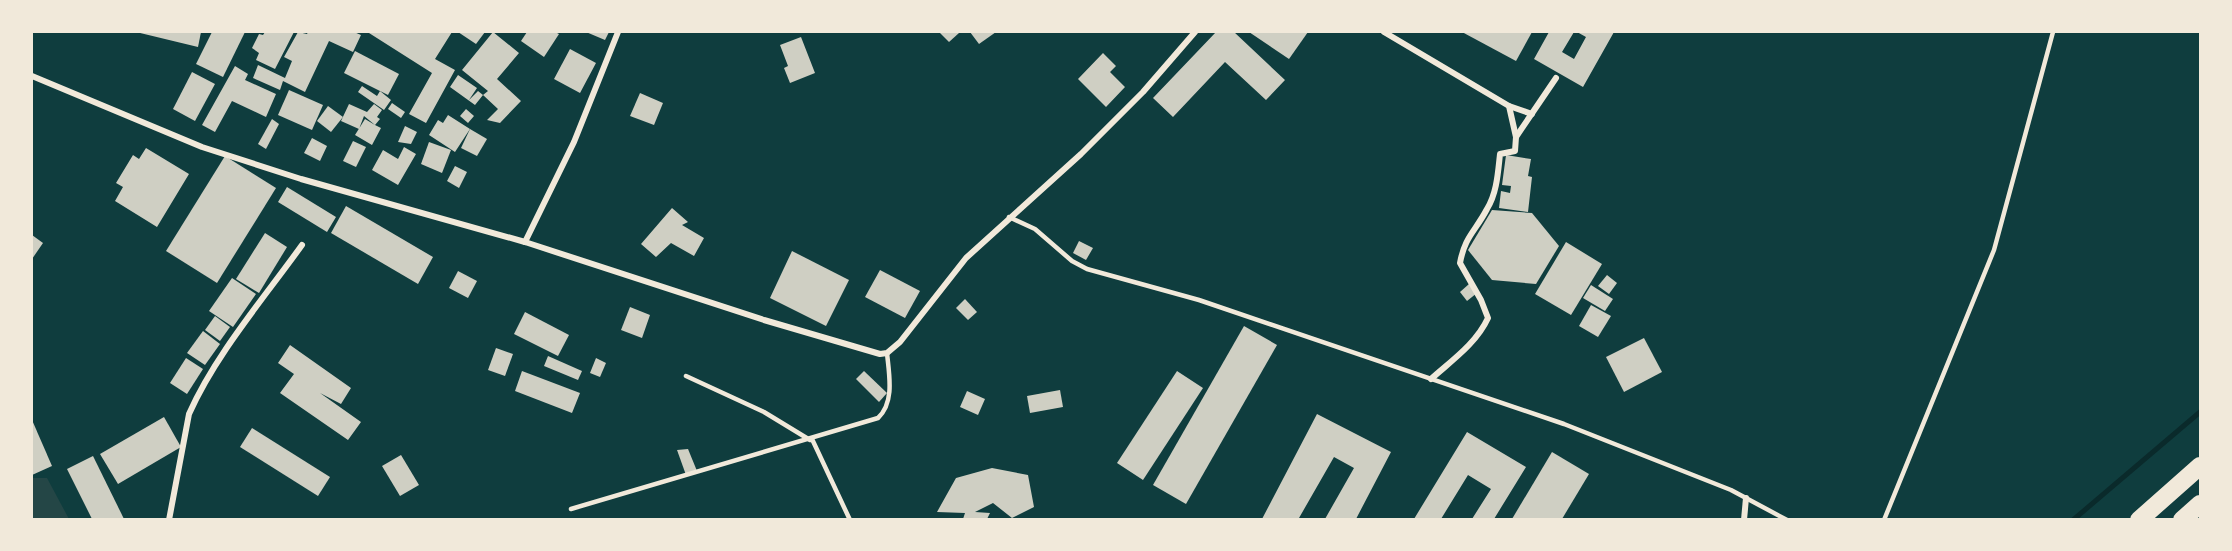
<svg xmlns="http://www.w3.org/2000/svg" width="2232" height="551" font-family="Montserrat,sans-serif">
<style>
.green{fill:#244646}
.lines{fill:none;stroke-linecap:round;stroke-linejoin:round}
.stream{stroke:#0a2a2b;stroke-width:5}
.building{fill:#cfcfc3}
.service{stroke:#f1e9da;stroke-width:4.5}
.minor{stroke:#f1e9da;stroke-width:6}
.motorway{stroke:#f1e9da;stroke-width:18}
</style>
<rect width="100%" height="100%" fill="#0f3d3e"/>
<path class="green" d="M32 478H47L69 519H32Z"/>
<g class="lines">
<path class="stream" d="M2073 520 2200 412"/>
</g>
<g class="building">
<path d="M136 32H201L198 47Z"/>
<path d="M212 32H245L223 77 196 64Z"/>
<path d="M265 32H294L275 69 256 60 259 53 252 48 259 34 263 35Z"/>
<path d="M298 32 307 34 308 32H354L361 35 353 52 329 41 305 92 283 81 280 90 253 78 258 65 285 78 292 61 284 57Z"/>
<path d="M370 32H452L435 59 455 70 426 123 409 114 432 73 369 33Z"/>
<path d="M458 32H485L476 44Z"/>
<path d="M493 32 519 53 497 79 521 101 500 123 487 120 498 109 483 95 488 91 462 70Z"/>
<path d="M527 32H555L559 34 544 57 521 41Z"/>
<path d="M586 32H609L605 40Z"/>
<path d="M939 32H957L959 33 949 42Z"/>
<path d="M970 32H996L979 44Z"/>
<path d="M1216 32H1234L1285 80 1266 100 1225 62 1173 117 1153 98Z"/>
<path d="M1249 32H1308L1289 59Z"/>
<path d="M1462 32H1532L1516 61Z"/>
<path d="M1549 32H1574L1562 52 1574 59 1586 37 1577 32H1614L1583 87 1534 59Z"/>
<path d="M801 37 815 73 790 83 784 68 788 66 780 45Z"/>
<path d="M570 49 596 63 580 93 554 79Z"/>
<path d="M355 51 399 74 388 95 344 73Z"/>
<path d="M1103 53 1116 66 1110 72 1125 87 1106 107 1078 79Z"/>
<path d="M235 66 248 74 245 80 276 94 266 117 232 101 215 132 202 125Z"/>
<path d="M192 72 215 84 195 121 173 109Z"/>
<path d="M458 75 477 88 469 100 478 91 483 95 475 105 450 87Z"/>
<path d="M362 86 377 96 380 91 391 100 384 110 358 92Z"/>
<path d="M289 90 323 105 312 130 278 115Z"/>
<path d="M640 93 663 103 654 125 630 116Z"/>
<path d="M392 103 405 112 401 118 388 109Z"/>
<path d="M349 104 367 112 374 104 382 110 377 117 380 119 375 125 381 128 372 145 355 135 365 119 375 125 364 116 359 129 341 121Z"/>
<path d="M328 106 343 117 331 132 317 121Z"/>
<path d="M466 109 474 116 468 123 460 116Z"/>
<path d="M448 115 470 129 455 152 429 135 438 120 443 123Z"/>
<path d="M272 119 279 124 266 149 258 144Z"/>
<path d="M405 126 417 132 411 144 398 142Z"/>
<path d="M470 129 487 139 477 156 461 148Z"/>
<path d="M312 138 327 146 320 161 304 153Z"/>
<path d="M353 141 366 147 356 167 343 161Z"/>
<path d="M429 142 451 150 442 173 421 164Z"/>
<path d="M404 147 416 154 398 185 372 170 383 150 398 159Z"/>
<path d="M146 148 189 174 157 227 115 201 123 187 116 183 133 155 139 159Z"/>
<path d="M1506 155 1531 159 1528 176 1532 177 1528 212 1499 208 1501 191 1510 193 1511 186 1502 185Z"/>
<path d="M225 156 276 188 217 283 166 251Z"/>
<path d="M455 166 467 172 459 188 447 181Z"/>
<path d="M287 187 336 217 327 232 278 202Z"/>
<path d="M346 206 433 257 418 284 331 233Z"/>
<path d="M672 208 688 222 682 225 704 238 694 256 671 243 656 257 641 244Z"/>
<path d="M1492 210 1532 213 1559 246 1536 284 1492 280 1468 250Z"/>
<path d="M265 233 287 247 259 293 236 279Z"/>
<path d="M32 235 43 243 32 259Z"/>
<path d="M1079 241 1093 248 1086 260 1073 253Z"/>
<path d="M1566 242 1602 264 1571 315 1535 294Z"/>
<path d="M792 251 849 280 826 326 770 298Z"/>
<path d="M880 270 920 291 905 318 865 297Z"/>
<path d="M458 271 477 281 468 298 449 288Z"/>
<path d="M1607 275 1617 283 1609 294 1598 286Z"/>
<path d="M232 278 256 294 233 327 209 311Z"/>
<path d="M1469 284 1477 293 1467 301 1460 292Z"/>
<path d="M1591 285 1613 299 1605 311 1583 298Z"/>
<path d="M965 299 977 312 968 320 956 308Z"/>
<path d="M1591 305 1611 316 1598 337 1579 326Z"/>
<path d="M630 307 650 315 642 338 621 330Z"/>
<path d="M525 312 569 335 558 356 514 334Z"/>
<path d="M215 316 230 327 220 341 205 330Z"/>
<path d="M1244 326 1277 345 1186 504 1153 485Z"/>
<path d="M203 331 220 344 205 365 187 353Z"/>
<path d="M1644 338 1662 372 1624 392 1606 357Z"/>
<path d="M290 345 351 388 341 404 320 393 361 422 348 440 280 393 294 374 278 363Z"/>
<path d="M496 348 513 354 505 376 488 370Z"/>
<path d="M548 356 582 371 578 380 544 366Z"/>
<path d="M186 358 203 369 187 394 170 383Z"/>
<path d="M596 358 606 363 600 377 590 373Z"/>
<path d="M522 371 580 393 572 413 515 391Z"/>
<path d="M864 371 887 393 879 402 856 379Z"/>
<path d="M1177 371 1203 388 1143 480 1117 463Z"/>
<path d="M1060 390 1063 407 1030 413 1027 396Z"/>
<path d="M967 391 985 399 978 415 960 407Z"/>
<path d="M1317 414 1391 452 1356 519H1325L1354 468 1334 457 1299 518 1303 519H1262Z"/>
<path d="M164 417 181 447 118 484 100 454Z"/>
<path d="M32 420 52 466 32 475Z"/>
<path d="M252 428 330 477 318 496 240 447Z"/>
<path d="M1467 432 1526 467 1494 519H1472L1491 489 1468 475 1441 519H1414Z"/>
<path d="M688 449 697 471 686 475 677 450Z"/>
<path d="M1552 452 1589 474 1562 519H1512Z"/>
<path d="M401 455 419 485 400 496 382 466Z"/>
<path d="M93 456 124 519H92L67 469Z"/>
<path d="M992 468 1028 475 1034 507 1012 518 993 503 975 512 990 513 987 519H963L965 513 937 512 956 478Z"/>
</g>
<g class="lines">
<g class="service">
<path d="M1009 217 1035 229 1072 261 1087 269 1199 300 1564 424 1731 490 1787 520"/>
<path d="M686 376 764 412 810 440"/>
<path d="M812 439 850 520"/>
<path d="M571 509 878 418C895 402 889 374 887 353"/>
<path d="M1884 520 1994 250 2053 32"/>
</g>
<g class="minor">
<path d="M1384 32 1509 106 1516 137"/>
<path d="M32 76 202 147 301 179 525 242 764 320 880 354 887 353 900 342 966 258 1081 154 1143 92 1195 32"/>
<path d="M1509 106 1532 114"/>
<path d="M525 242 574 142 618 32"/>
<path d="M1431 379C1451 361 1476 344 1488 318L1481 300 1460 263C1465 236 1475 232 1487 209 1497 193 1498 172 1500 154L1515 151 1516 137 1556 78"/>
<path d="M169 520 189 414C215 355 264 298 302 245"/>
<path d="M1744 520 1746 498"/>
</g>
<g class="motorway">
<path d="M2139 520 2200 466"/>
<path d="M2182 520 2200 504"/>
</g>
</g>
<rect width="2232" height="551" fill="none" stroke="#f1e9da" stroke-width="66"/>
</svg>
